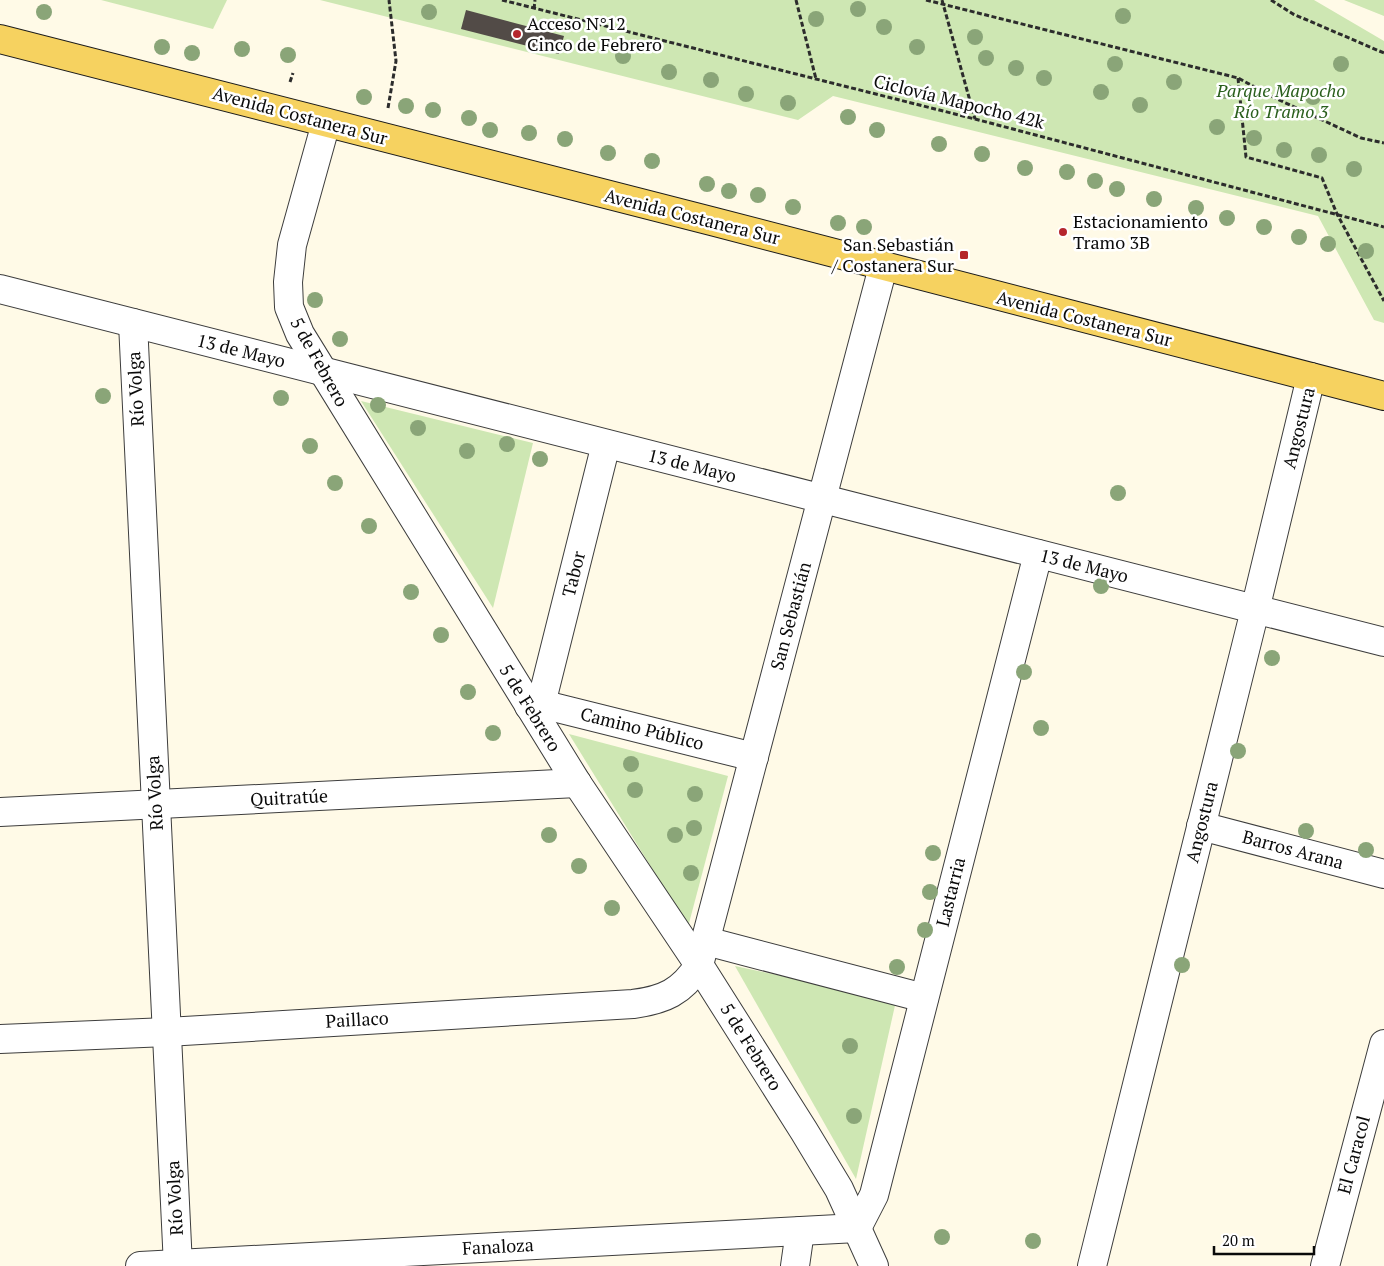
<svg xmlns="http://www.w3.org/2000/svg" width="1384" height="1266" font-family="'PT Serif',serif">
<style>
.green{fill:#cee7b3}
.building{fill:#524b47}
.lines{fill:none;stroke-linecap:round;stroke-linejoin:round}
.minor-casing{stroke:#3d3d3d;stroke-width:30}
.major-casing{stroke:#1b1b1b;stroke-width:30}
.path{stroke:#2c2c2c;stroke-width:3;stroke-dasharray:5 2.5;stroke-linecap:butt}
.minor{stroke:#fff;stroke-width:28}
.major{stroke:#f6d260;stroke-width:28}
.tree{fill:#8aa578}
.poi-dot{fill:#b5262d;stroke:#fff;stroke-width:2}
.labels{text-anchor:middle;stroke-width:5;stroke-linejoin:round;paint-order:stroke}
.poi-label{font-size:18px;fill:#0a0a0a;stroke:#fff;text-anchor:start}
.park-label{font-size:18px;font-style:italic;fill:#2a5f1d;stroke:#fff}
.street-label{font-size:18px;fill:#0a0a0a;stroke:#fff}
</style>
<rect width="100%" height="100%" fill="#fffae7"/>
<g class="green">
<path d="M101 0H227L213 29Z"/>
<path d="M320 0H1314L1384 41V323L1374 320 1318 216 833 96 798 120Z"/>
<path d="M1344 0H1384V16Z"/>
<path d="M361 401 533 443 493 608Z"/>
<path d="M569 734 728 776 688 927Z"/>
<path d="M735 966 896 1001 856 1179Z"/>
</g>
<path class="building" d="M466 10 564 36 559 54 461 29Z"/>
<g class="lines">
<g class="minor-casing">
<g id="minor">
<path d="M326 123 292 245 288 282 289 307 300 334 577 783 699 965 804 1131 839 1189 874 1266"/>
<path d="M0 289 1384 642"/>
<path d="M133 323 178 1266"/>
<path d="M541 704 606 444"/>
<path d="M529 706 541 704 754 757"/>
<path d="M0 812 577 783"/>
<path d="M1201 826 1384 874"/>
<path d="M706 941 924 998"/>
<path d="M0 1039 167 1032 633 1004C664 1000 682 992 699 965L883 267"/>
<path d="M140 1266 857 1228 874 1195 1038 554"/>
<path d="M795 1266 800 1231"/>
<path d="M1092 1266 1255 610 1311 377"/>
<path d="M1325 1266 1384 1044"/>
</g>
</g>
<g class="major-casing">
<path id="major" d="M0 39 715 222 1384 396"/>
</g>
<g class="path">
<path d="M502 0 975 119 1384 227"/>
<path d="M796 0 816 79"/>
<path d="M926 0 1238 78 1275 98 1361 138 1384 143"/>
<path d="M942 0 975 119"/>
<path d="M1271 0 1293 14 1384 53"/>
<path d="M534 9 535 0"/>
<path d="M1238 78 1246 157 1322 178 1337 214 1384 301"/>
<path d="M290 82 293 73"/>
<path d="M388 108 396 61 389 0"/>
</g>
<use href="#minor" class="minor"/>
<use href="#major" class="major"/>
</g>
<g class="tree">
<circle cx="858" cy="9" r="8"/>
<circle cx="44" cy="12" r="8"/>
<circle cx="429" cy="12" r="8"/>
<circle cx="1123" cy="16" r="8"/>
<circle cx="816" cy="19" r="8"/>
<circle cx="884" cy="27" r="8"/>
<circle cx="975" cy="37" r="8"/>
<circle cx="162" cy="47" r="8"/>
<circle cx="917" cy="47" r="8"/>
<circle cx="242" cy="49" r="8"/>
<circle cx="192" cy="53" r="8"/>
<circle cx="288" cy="55" r="8"/>
<circle cx="623" cy="56" r="8"/>
<circle cx="986" cy="58" r="8"/>
<circle cx="1115" cy="64" r="8"/>
<circle cx="1341" cy="64" r="8"/>
<circle cx="1016" cy="68" r="8"/>
<circle cx="669" cy="72" r="8"/>
<circle cx="1044" cy="78" r="8"/>
<circle cx="711" cy="80" r="8"/>
<circle cx="1174" cy="82" r="8"/>
<circle cx="1225" cy="91" r="8"/>
<circle cx="1101" cy="92" r="8"/>
<circle cx="746" cy="94" r="8"/>
<circle cx="364" cy="97" r="8"/>
<circle cx="1313" cy="97" r="8"/>
<circle cx="788" cy="103" r="8"/>
<circle cx="1140" cy="105" r="8"/>
<circle cx="406" cy="106" r="8"/>
<circle cx="433" cy="110" r="8"/>
<circle cx="848" cy="117" r="8"/>
<circle cx="469" cy="118" r="8"/>
<circle cx="1217" cy="127" r="8"/>
<circle cx="490" cy="130" r="8"/>
<circle cx="877" cy="130" r="8"/>
<circle cx="529" cy="133" r="8"/>
<circle cx="1254" cy="138" r="8"/>
<circle cx="565" cy="139" r="8"/>
<circle cx="939" cy="144" r="8"/>
<circle cx="1284" cy="150" r="8"/>
<circle cx="608" cy="153" r="8"/>
<circle cx="982" cy="154" r="8"/>
<circle cx="1319" cy="155" r="8"/>
<circle cx="652" cy="161" r="8"/>
<circle cx="1025" cy="168" r="8"/>
<circle cx="1354" cy="169" r="8"/>
<circle cx="1067" cy="172" r="8"/>
<circle cx="1095" cy="181" r="8"/>
<circle cx="707" cy="184" r="8"/>
<circle cx="1117" cy="189" r="8"/>
<circle cx="729" cy="191" r="8"/>
<circle cx="758" cy="195" r="8"/>
<circle cx="1154" cy="199" r="8"/>
<circle cx="793" cy="207" r="8"/>
<circle cx="1196" cy="208" r="8"/>
<circle cx="1227" cy="218" r="8"/>
<circle cx="838" cy="223" r="8"/>
<circle cx="864" cy="227" r="8"/>
<circle cx="1264" cy="227" r="8"/>
<circle cx="1299" cy="237" r="8"/>
<circle cx="1328" cy="244" r="8"/>
<circle cx="1366" cy="251" r="8"/>
<circle cx="315" cy="300" r="8"/>
<circle cx="340" cy="339" r="8"/>
<circle cx="103" cy="396" r="8"/>
<circle cx="281" cy="398" r="8"/>
<circle cx="378" cy="405" r="8"/>
<circle cx="418" cy="428" r="8"/>
<circle cx="507" cy="444" r="8"/>
<circle cx="310" cy="446" r="8"/>
<circle cx="467" cy="451" r="8"/>
<circle cx="540" cy="459" r="8"/>
<circle cx="335" cy="483" r="8"/>
<circle cx="1118" cy="493" r="8"/>
<circle cx="369" cy="526" r="8"/>
<circle cx="1101" cy="586" r="8"/>
<circle cx="411" cy="592" r="8"/>
<circle cx="441" cy="635" r="8"/>
<circle cx="1272" cy="658" r="8"/>
<circle cx="1024" cy="672" r="8"/>
<circle cx="468" cy="692" r="8"/>
<circle cx="1041" cy="728" r="8"/>
<circle cx="493" cy="733" r="8"/>
<circle cx="1238" cy="751" r="8"/>
<circle cx="631" cy="764" r="8"/>
<circle cx="635" cy="790" r="8"/>
<circle cx="695" cy="794" r="8"/>
<circle cx="694" cy="828" r="8"/>
<circle cx="1306" cy="831" r="8"/>
<circle cx="549" cy="835" r="8"/>
<circle cx="675" cy="835" r="8"/>
<circle cx="1366" cy="850" r="8"/>
<circle cx="933" cy="853" r="8"/>
<circle cx="579" cy="866" r="8"/>
<circle cx="691" cy="873" r="8"/>
<circle cx="930" cy="892" r="8"/>
<circle cx="612" cy="908" r="8"/>
<circle cx="925" cy="930" r="8"/>
<circle cx="1182" cy="965" r="8"/>
<circle cx="897" cy="967" r="8"/>
<circle cx="850" cy="1046" r="8"/>
<circle cx="854" cy="1116" r="8"/>
<circle cx="942" cy="1237" r="8"/>
<circle cx="1033" cy="1241" r="8"/>
</g>
<g class="poi-dot">
<circle cx="517" cy="34" r="5"/>
<circle cx="1063" cy="232" r="5"/>
<rect x="959" y="250" width="10" height="10" rx="2.5"/>
</g>
<g class="labels">
<g class="poi-label">
<text x="527" y="30">Acceso N°12<tspan x="527" dy="21">Cinco de Febrero</tspan></text>
<text x="1073" y="228">Estacionamiento<tspan x="1073" dy="21">Tramo 3B</tspan></text>
<text x="954" y="251" text-anchor="end">San Sebastián<tspan x="954" dy="21">/ Costanera Sur</tspan></text>
</g>
<g class="park-label">
<text x="1281" y="97">Parque Mapocho<tspan x="1281" dy="21">Río Tramo 3</tspan></text>
</g>
<g class="street-label">
<text transform="translate(959 102) rotate(14)" y="6">Ciclovía Mapocho 42k</text>
<text transform="translate(300 116) rotate(15)" y="6">Avenida Costanera Sur</text>
<text transform="translate(692 217) rotate(14)" y="6">Avenida Costanera Sur</text>
<text transform="translate(1084 319) rotate(14)" y="6">Avenida Costanera Sur</text>
<text transform="translate(241 351) rotate(14)" y="6">13 de Mayo</text>
<text transform="translate(319 362) rotate(61)" y="6">5 de Febrero</text>
<text transform="translate(136 389) rotate(-93)" y="6">Río Volga</text>
<text transform="translate(1299 428) rotate(-76)" y="6">Angostura</text>
<text transform="translate(692 466) rotate(14)" y="6">13 de Mayo</text>
<text transform="translate(1084 566) rotate(14)" y="6">13 de Mayo</text>
<text transform="translate(574 574) rotate(-76)" y="6">Tabor</text>
<text transform="translate(791 616) rotate(-75)" y="6">San Sebastián</text>
<text transform="translate(530 708) rotate(58)" y="6">5 de Febrero</text>
<text transform="translate(642 729) rotate(14)" y="6">Camino Público</text>
<text transform="translate(155 793) rotate(-93)" y="6">Río Volga</text>
<text transform="translate(289 798) rotate(-3)" y="6">Quitratúe</text>
<text transform="translate(1202 822) rotate(-76)" y="6">Angostura</text>
<text transform="translate(1293 850) rotate(15)" y="6">Barros Arana</text>
<text transform="translate(951 892) rotate(-76)" y="6">Lastarria</text>
<text transform="translate(357 1020) rotate(-3)" y="6">Paillaco</text>
<text transform="translate(751 1047) rotate(58)" y="6">5 de Febrero</text>
<text transform="translate(1354 1155) rotate(-75)" y="6">El Caracol</text>
<text transform="translate(175 1198) rotate(-93)" y="6">Río Volga</text>
<text transform="translate(498 1247) rotate(-3)" y="6">Fanaloza</text>
</g>
</g>
<path d="M1214 1246v8h100v-8" fill="none" stroke="#0a0a0a" stroke-width="2.5"/>
<text x="1222" y="1246" font-size="15" fill="#0a0a0a" stroke="#ffffff" stroke-width="4" paint-order="stroke">20 m</text>
</svg>
